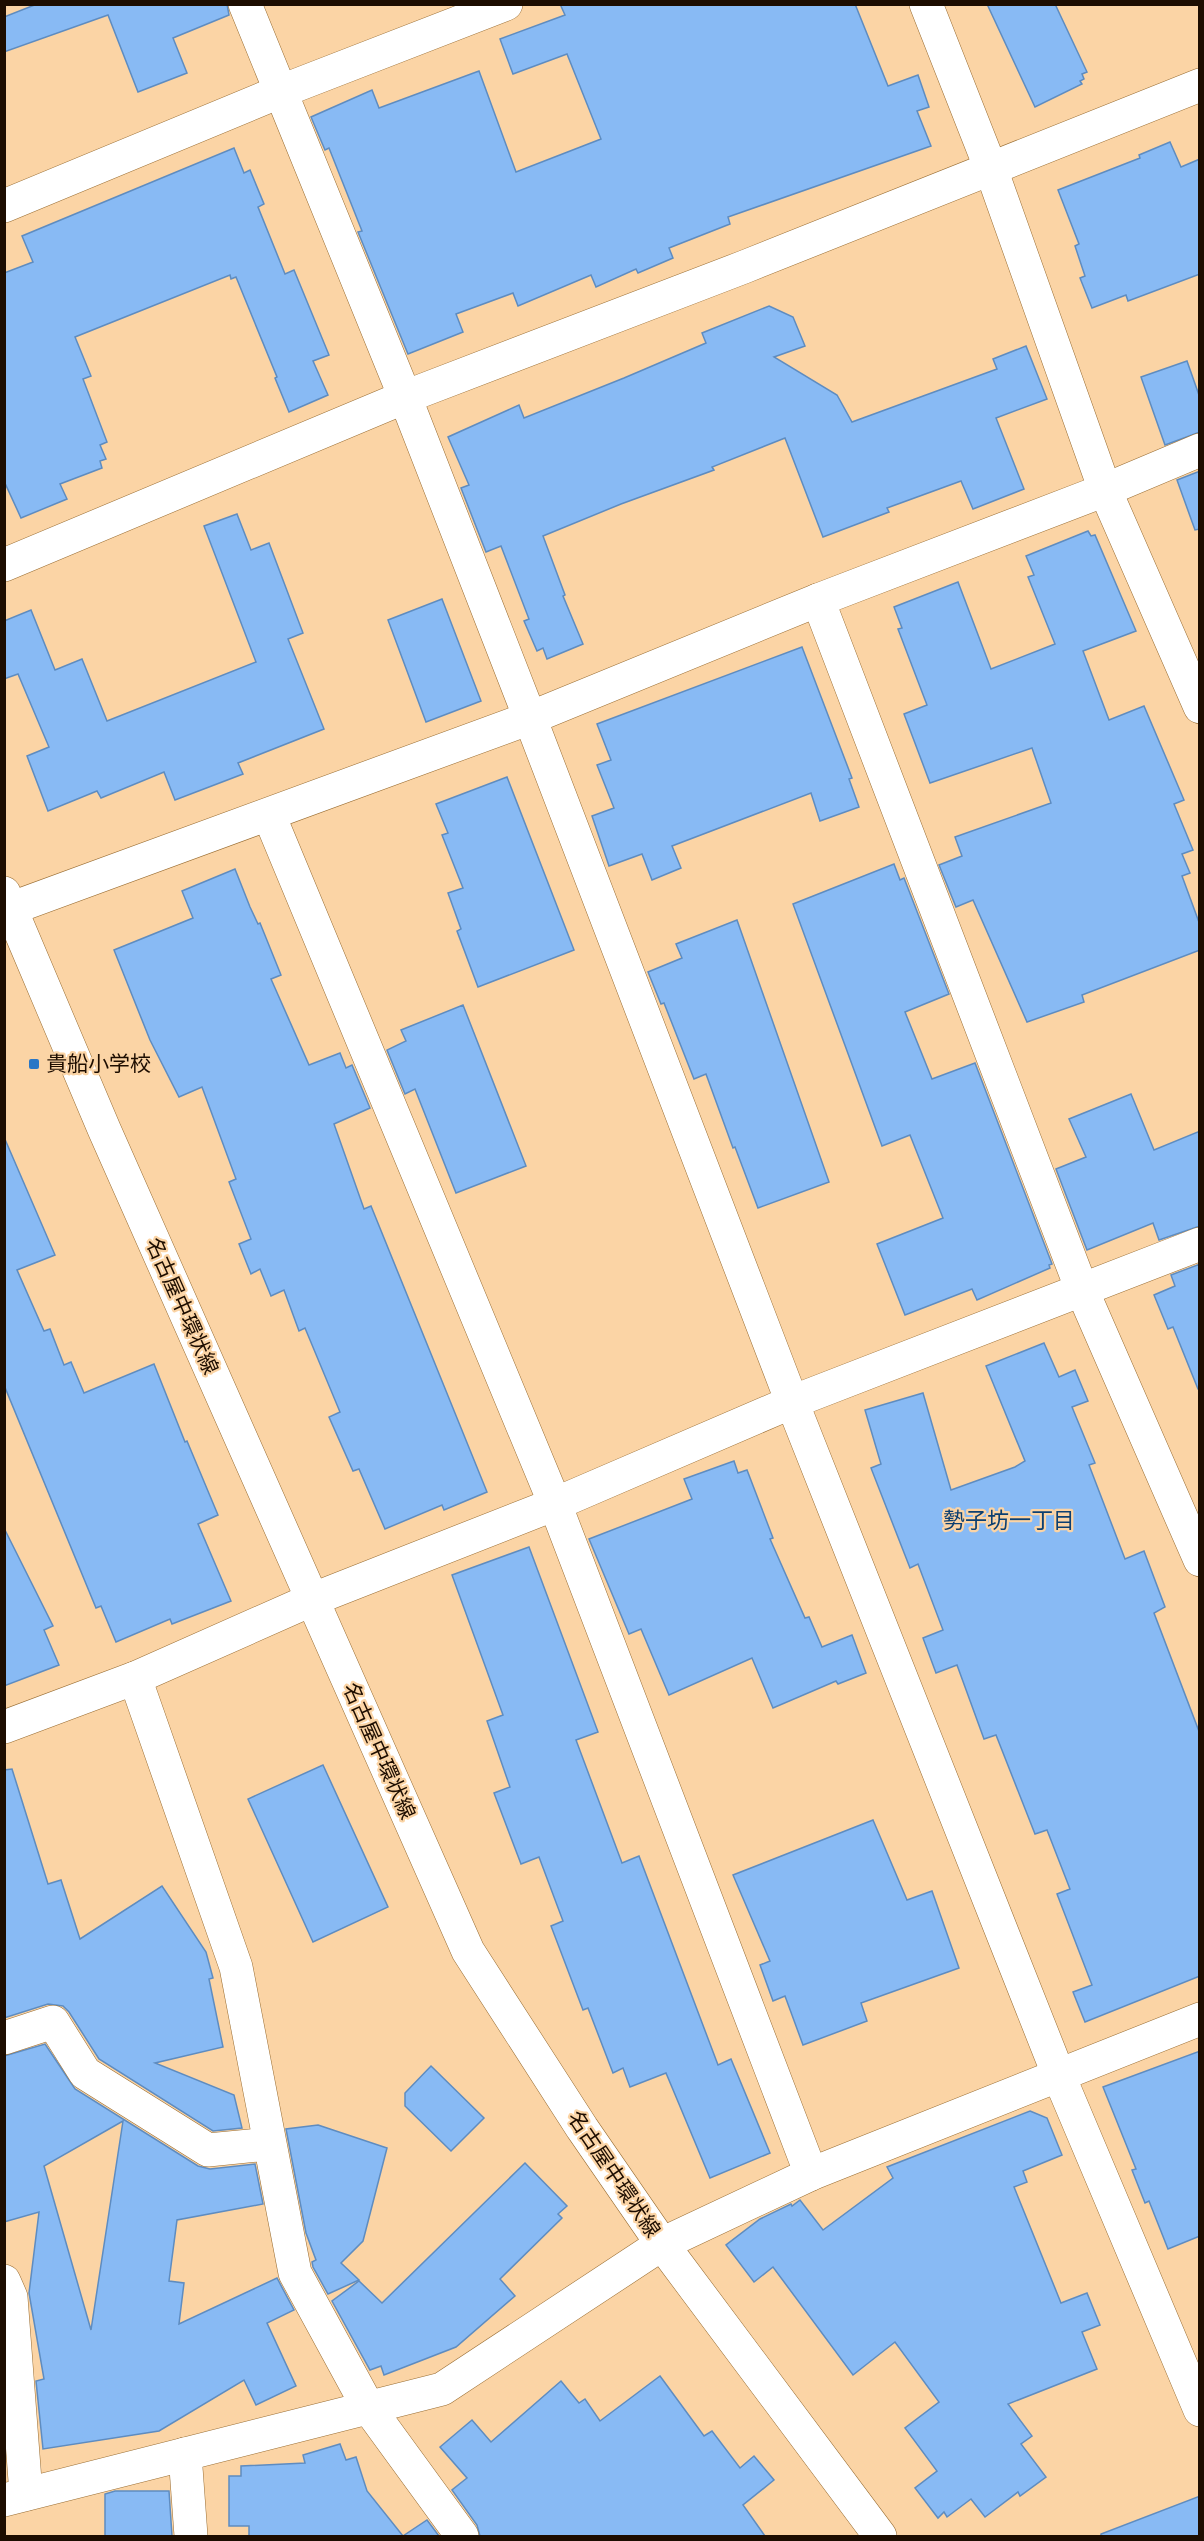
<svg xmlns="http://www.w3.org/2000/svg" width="1204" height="2541" font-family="Jost,'Noto Sans JP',sans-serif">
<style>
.building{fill:#88baf4;stroke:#5e8cc0;stroke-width:1.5;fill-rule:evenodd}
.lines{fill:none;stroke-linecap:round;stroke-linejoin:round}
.street-casing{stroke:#996d32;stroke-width:34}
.secondary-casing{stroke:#996d32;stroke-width:34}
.primary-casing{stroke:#996d32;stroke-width:34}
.street{stroke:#fff;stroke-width:33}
.secondary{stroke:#fff;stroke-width:33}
.primary{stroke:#fff;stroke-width:33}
.poi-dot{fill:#2977c6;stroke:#fbd4a5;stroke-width:2}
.labels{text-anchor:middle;stroke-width:4.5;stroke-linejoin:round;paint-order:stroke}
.poi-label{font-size:21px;fill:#1d0d00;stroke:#fbd4a5;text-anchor:start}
.street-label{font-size:21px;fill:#1d0d00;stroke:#fbd4a5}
.neighbourhood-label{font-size:22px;fill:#0c3f71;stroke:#fbd4a5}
</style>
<rect width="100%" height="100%" fill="#fbd4a5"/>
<g class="building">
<path d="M37 4H227L229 15 173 38 187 73 138 92 108 15 4 52V17Z"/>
<path d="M560 4H855L888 86 918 75 929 107 917 111 931 146 728 217 730 224 669 248 673 258 638 273 636 269 596 287 591 275 518 306 513 293 456 314 463 332 408 354 358 232 362 231 329 148 325 150 311 117 372 90 379 108 479 71 516 172 601 139 567 54 513 74 500 39 565 15Z"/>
<path d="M987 4H1055L1087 72 1082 74 1084 79 1080 81 1082 84 1035 107Z"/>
<path d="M1170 142 1181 167 1200 159V274L1128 301 1126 295 1092 308 1080 278 1085 276 1075 246 1079 244 1058 190 1140 158 1139 155Z"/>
<path d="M234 148 244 173 250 170 264 204 258 207 285 274 294 270 329 355 313 361 328 395 289 412 275 378 277 377 236 277 231 279 230 275 75 337 91 376 83 379 107 442 100 445 106 459 100 461 102 468 60 484 67 499 21 518 4 481V273L33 262 22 236Z"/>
<path d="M769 306 793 317 805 346 774 357 837 395 852 422 997 369 993 359 1026 346 1047 399 996 418 1024 489 973 509 961 481 887 508 889 512 823 537 785 438 712 467 714 470 621 504 543 536 565 595 563 596 583 644 547 659 543 648 537 651 524 621 529 619 501 546 486 552 461 488 469 485 448 437 519 405 524 418 624 378 706 343 702 333Z"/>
<path d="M1187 361 1200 398V432L1165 445 1141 377Z"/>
<path d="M1200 471V529L1195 530 1177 480Z"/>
<path d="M237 514 251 550 269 543 303 633 288 639 324 729 238 763 243 774 175 800 164 772 101 798 97 791 48 811 27 756 49 747 18 674 4 679V621L31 610 55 670 82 659 107 721 256 662 204 526Z"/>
<path d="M1088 531 1091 536 1095 535 1136 631 1083 651 1109 720 1144 706 1184 800 1174 804 1193 850 1182 854 1190 873 1182 876 1200 925V950L1082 995 1084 1002 1027 1022 973 900 956 907 939 865 962 856 955 837 1051 803 1032 748 930 783 904 714 927 705 898 629 902 628 894 607 958 582 991 669 1055 644 1028 577 1034 575 1026 556Z"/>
<path d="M442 599 481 701 426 722 388 620Z"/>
<path d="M802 647 852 778 849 779 859 807 820 821 811 793 672 846 681 868 652 880 642 854 609 866 592 816 614 808 597 765 611 760 597 724Z"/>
<path d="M507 777 574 950 478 987 457 931 461 929 448 893 463 888 442 835 448 833 436 804Z"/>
<path d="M894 864 900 880 904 878 949 994 905 1012 932 1079 975 1063 1052 1264 1049 1265 1050 1268 977 1300 972 1289 905 1315 877 1244 943 1218 910 1135 882 1146 793 904Z"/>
<path d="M235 869 250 907 258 924 260 923 281 975 271 979 309 1065 340 1053 346 1068 352 1065 370 1108 334 1124 364 1209 371 1206 487 1492 444 1510 442 1505 385 1529 359 1469 353 1471 329 1417 340 1412 305 1328 299 1331 284 1290 271 1296 260 1269 251 1274 239 1244 251 1239 229 1182 236 1179 202 1087 179 1097 150 1040 114 950 193 918 182 891Z"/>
<path d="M737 920 829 1182 758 1208 735 1147 733 1148 706 1074 694 1079 664 1003 661 1004 648 972 682 958 676 944Z"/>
<path d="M463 1005 526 1166 456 1193 415 1089 405 1094 387 1050 406 1041 401 1030Z"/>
<path d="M1131 1094 1154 1150 1200 1131V1226L1159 1240 1153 1223 1087 1250 1056 1169 1086 1157 1069 1119Z"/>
<path d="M4 1137 55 1255 17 1270 44 1331 50 1329 64 1365 71 1362 84 1393 154 1364 185 1442 187 1441 218 1515 198 1524 231 1601 172 1624 170 1619 116 1642 101 1606 96 1608 4 1385Z"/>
<path d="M1200 1264V1389H1198L1173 1327 1168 1329 1154 1295 1175 1286 1171 1275Z"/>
<path d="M1044 1343 1059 1377 1075 1370 1088 1401 1072 1407 1095 1463 1089 1465 1125 1559 1144 1551 1165 1607 1154 1613 1200 1734V1976L1085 2022 1073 1992 1092 1985 1057 1894 1070 1889 1047 1830 1035 1834 996 1735 984 1739 957 1665 936 1673 923 1638 943 1630 918 1564 910 1568 871 1468 881 1464 865 1410 923 1393 951 1490 1015 1467 1025 1461 986 1366Z"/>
<path d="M734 1461 738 1473 747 1470 773 1538 770 1539 805 1618 809 1617 822 1647 852 1635 866 1673 838 1684 836 1681 773 1708 752 1658 669 1695 641 1629 629 1634 589 1539 692 1499 684 1479Z"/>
<path d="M4 1528 53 1626 44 1630 59 1665 4 1686Z"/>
<path d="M529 1547 598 1732 576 1740 622 1863 639 1856 718 2065 731 2059 770 2153 710 2178 666 2073 630 2087 623 2068 613 2073 588 2008 583 2010 551 1926 563 1921 539 1857 521 1864 494 1793 510 1787 487 1721 503 1715 452 1575Z"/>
<path d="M323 1765 388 1907 313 1942 248 1799Z"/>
<path d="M12 1769 48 1884 61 1880 80 1939 162 1886 206 1952 213 1978 209 1979 223 2047 155 2063 234 2095 242 2128 213 2131 99 2059 69 2012 63 2006 48 2004 4 2018V1770Z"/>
<path d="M873 1820 907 1900 932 1891 959 1968 861 2003 867 2021 803 2045 785 1996 773 2001 760 1965 770 1961 733 1875Z"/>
<path d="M45 2044 75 2089 198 2166 210 2169 255 2164 263 2204 177 2220 169 2281 184 2283 179 2324 277 2278 294 2310 267 2323 296 2386 256 2405 244 2380 159 2431 43 2449 36 2381 44 2379 29 2293 39 2212 4 2222V2056ZM123 2121 91 2330 44 2166Z"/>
<path d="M1200 2051V2236L1168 2249 1149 2201 1145 2203 1132 2170 1136 2169 1103 2087Z"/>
<path d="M431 2066 484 2118 451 2151 405 2106V2093Z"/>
<path d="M1030 2111 1047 2118 1062 2155 1023 2171 1027 2182 1014 2187 1061 2303 1087 2293 1100 2325 1082 2332 1097 2369 1008 2404 1032 2436 1021 2444 1046 2477 1020 2496 1018 2492 985 2517 971 2499 947 2517 944 2512 938 2518 915 2488 937 2471 905 2428 939 2402 895 2342 853 2375 773 2267 754 2282 726 2245 760 2219 791 2204 792 2206 800 2200 823 2230 893 2178 887 2167Z"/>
<path d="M318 2125 387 2148 363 2241 341 2263 359 2280 328 2294 313 2267 312 2262 316 2260 306 2233 286 2129Z"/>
<path d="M525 2163 567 2206 558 2214 562 2218 500 2279 515 2296 456 2347 384 2375 381 2366 370 2370 332 2301 359 2281 382 2303Z"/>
<path d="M660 2376 704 2436 712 2431 740 2468 754 2456 774 2480 743 2505 765 2536H480L477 2525 452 2490 467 2478 440 2447 472 2420 491 2442 561 2381 579 2403 585 2399 600 2421Z"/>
<path d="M340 2444 346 2460 356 2457 367 2491 403 2536H249V2526H229V2476H241V2466L305 2463 303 2455Z"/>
<path d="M115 2491H169L172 2536H105V2494Z"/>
<path d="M1200 2496V2536H1101V2534Z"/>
<path d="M427 2520 439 2536H403Z"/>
</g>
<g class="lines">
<g class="street-casing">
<g id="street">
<path d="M245 4 405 397 530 718 792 1402 1059 2076 1200 2410"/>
<path d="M926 4 991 169 1105 490 1200 707"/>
<path d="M4 206 279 92 506 4"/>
<path d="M818 600 1082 1290 1200 1560"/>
<path d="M269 815 555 1504 811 2174"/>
<path d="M4 911 530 718 818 600 1105 490 1200 450"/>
<path d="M135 1678 236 1967 295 2273 368 2407 462 2536"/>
<path d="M4 1727 135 1678 311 1600 555 1504 792 1402 1200 1244"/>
<path d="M4 2038 53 2022 85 2073 208 2150 269 2144"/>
<path d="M4 2281 11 2297 26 2494"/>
<path d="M185 2454 191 2536"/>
<path d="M4 2500 442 2389 662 2244 811 2174 1200 2019"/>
</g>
</g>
<g class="secondary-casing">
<path id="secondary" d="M4 565 405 397 744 267 1200 85"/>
</g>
<g class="primary-casing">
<path id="primary" d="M4 893 104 1129 468 1951 582 2128 662 2244 880 2536"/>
</g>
<use href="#street" class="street"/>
<use href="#secondary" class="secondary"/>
<use href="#primary" class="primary"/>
</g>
<rect class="poi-dot" x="28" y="1058" width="12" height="12" rx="3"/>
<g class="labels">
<g class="poi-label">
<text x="46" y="1071">貴船小学校</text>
</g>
<g class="street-label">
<text transform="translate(182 1306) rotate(66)" y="7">名古屋中環状線</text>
<text transform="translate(379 1751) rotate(66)" y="7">名古屋中環状線</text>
<text transform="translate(614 2174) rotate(56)" y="7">名古屋中環状線</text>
</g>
<g class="neighbourhood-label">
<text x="1009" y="1528">勢子坊一丁目</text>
</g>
</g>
<rect width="1204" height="2541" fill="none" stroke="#1d0d00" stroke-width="12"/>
</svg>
